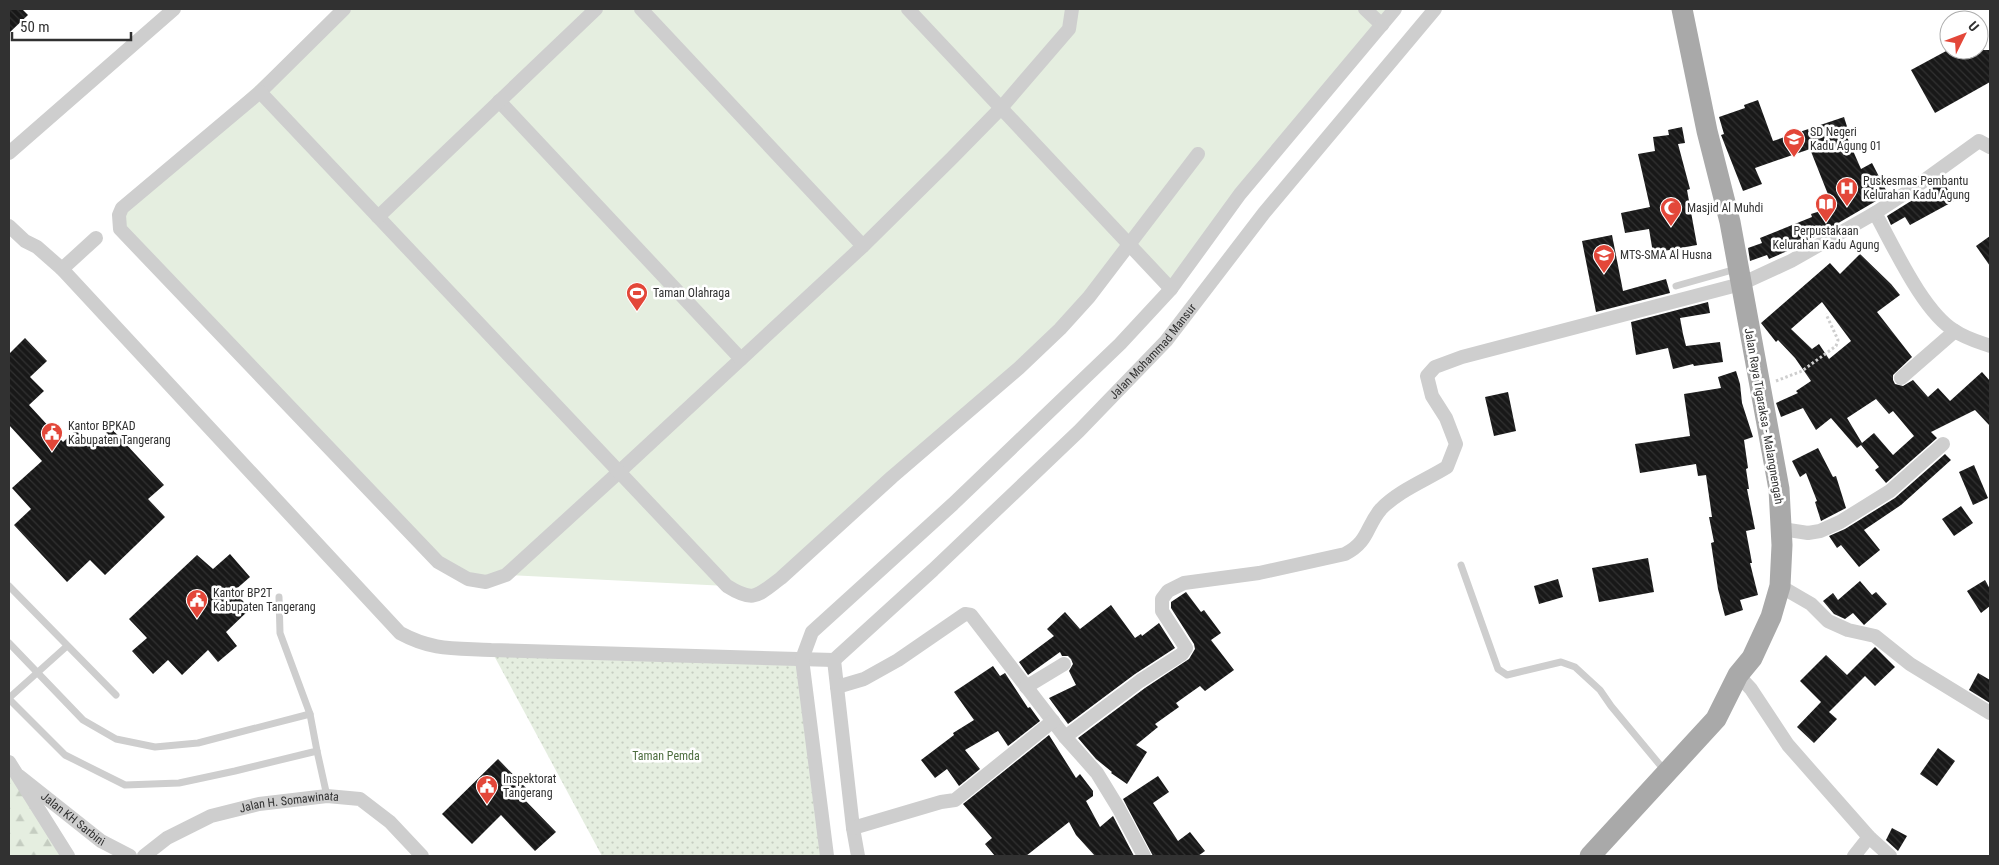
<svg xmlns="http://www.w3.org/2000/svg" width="1999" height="865" font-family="'Roboto Condensed',sans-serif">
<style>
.forest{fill:url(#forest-firs)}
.park{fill:url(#park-dots)}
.garden{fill:#e5eee0}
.building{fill:url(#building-back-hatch);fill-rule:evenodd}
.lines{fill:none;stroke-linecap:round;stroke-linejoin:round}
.path{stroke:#cecece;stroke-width:3;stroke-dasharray:2.5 2.5;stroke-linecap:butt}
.service{stroke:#cecece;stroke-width:7}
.minor{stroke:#cecece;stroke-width:14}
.primary{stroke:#a9a9a9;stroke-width:21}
.labels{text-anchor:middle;stroke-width:5;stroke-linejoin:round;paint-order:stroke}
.poi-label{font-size:12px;fill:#313131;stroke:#fff;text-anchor:start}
.street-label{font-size:12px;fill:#313131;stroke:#fff}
.park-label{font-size:12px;fill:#4d6d3f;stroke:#fff}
</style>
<defs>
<pattern id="forest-firs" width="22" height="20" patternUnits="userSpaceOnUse" patternTransform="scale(1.25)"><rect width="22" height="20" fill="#e5eee0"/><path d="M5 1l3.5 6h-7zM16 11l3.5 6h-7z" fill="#c5cdc1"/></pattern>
<pattern id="park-dots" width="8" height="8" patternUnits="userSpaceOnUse" patternTransform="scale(1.25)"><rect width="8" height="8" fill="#e5eee0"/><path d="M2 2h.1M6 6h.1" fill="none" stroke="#c5cdc1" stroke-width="1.8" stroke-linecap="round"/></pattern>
<pattern id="building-back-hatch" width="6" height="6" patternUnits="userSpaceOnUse" patternTransform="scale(1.25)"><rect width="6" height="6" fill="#181818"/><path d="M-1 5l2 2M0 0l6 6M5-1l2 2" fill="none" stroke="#313131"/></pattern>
</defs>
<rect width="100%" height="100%" fill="#fff"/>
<path class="forest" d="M9 762 66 856H9Z"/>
<path class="park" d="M491 650 802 659 827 856H602Z"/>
<path class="garden" d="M340 9H1395L1171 289 1131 245 1056 333 758 594 727 586 506 575 486 582 438 562 126 235 122 208Z"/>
<g class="building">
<path d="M9 9H22L28 15 9 33Z"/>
<path d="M1948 50H1990V82L1935 113 1911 70Z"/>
<path d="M1758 100 1773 141 1844 117 1850 136 1847 137 1861 169 1872 163 1888 194 1799 246 1769 259 1767 255 1750 261 1748 248 1762 243 1760 238 1812 217 1811 214 1833 207 1810 149 1755 168 1762 184 1743 191 1721 135 1724 134 1719 117 1745 108 1744 105Z"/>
<path d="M1682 127 1685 143 1678 144 1690 189 1687 190 1697 245 1653 253 1649 229 1625 233 1621 213 1650 207 1638 154 1655 151 1653 137 1669 135 1668 130Z"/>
<path d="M1943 181 1954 201 1910 225 1905 217 1891 225 1887 216Z"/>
<path d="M1612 235 1623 291 1666 279 1670 293 1596 312 1582 241Z"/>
<path d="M1990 236V266L1976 246Z"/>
<path d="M1860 254 1891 284 1900 295 1877 312 1912 357 1893 375V380L1895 384 1903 386 1913 380 1928 397 1938 388 1950 401 1982 372 1990 381V426L1975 410 1931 432 1937 438 1886 483 1875 470 1879 467 1861 445 1857 448 1831 418 1816 430 1803 408 1781 417 1776 403 1798 393 1796 391 1811 381 1795 358 1778 340 1776 342 1761 323 1830 263 1840 274ZM1822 302 1851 341 1829 359 1819 344 1812 349 1791 329ZM1876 399 1889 414 1893 411 1914 436 1893 455 1874 433 1862 443 1847 418Z"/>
<path d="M1708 302 1710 313 1680 318 1683 334 1686 346 1720 342 1723 362 1694 366 1693 364 1673 369 1668 348 1636 355 1631 322Z"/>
<path d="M25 338 47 361 30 377 44 391 29 405 63 442 76 430 91 447 111 428 164 485 148 499 165 517 105 575 90 560 67 582 14 525 31 509 12 488 42 461 9 425V354Z"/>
<path d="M1736 371 1740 384 1742 403 1753 437 1744 440 1748 468 1746 469 1749 489H1747L1755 529 1746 531 1752 563H1750L1758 595 1740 600 1743 610 1725 616 1718 589 1711 543 1714 542 1709 517H1712L1706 475 1698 476 1696 464 1640 473 1635 444 1690 436 1684 394 1721 388 1718 377Z"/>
<path d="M1508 392 1516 431 1494 436 1485 397Z"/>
<path d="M1818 448 1833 477 1836 476 1846 508 1821 521 1815 502 1817 501 1806 473 1800 477 1792 461Z"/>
<path d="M1945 454 1951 460 1901 505 1864 530 1880 550 1859 567 1841 545 1837 548 1829 536 1845 529 1895 498Z"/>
<path d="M1974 465 1988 498 1973 505 1959 472Z"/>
<path d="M1961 506 1973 523 1954 536 1942 519Z"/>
<path d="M230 554 250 577 234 591 250 609 226 632 237 646 218 662 208 650 182 675 168 660 153 674 132 651 147 638 129 619 197 555 213 569Z"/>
<path d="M1648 558 1654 592 1599 602 1592 568Z"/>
<path d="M1558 579 1563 597 1539 604 1534 586Z"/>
<path d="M1985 580 1990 589V606L1981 613 1967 591Z"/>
<path d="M1860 581 1872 595 1876 592 1887 604 1864 625 1853 613 1845 619 1834 614 1823 601 1833 593 1838 600Z"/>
<path d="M1186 592 1201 612 1204 610 1221 633 1211 640 1234 670 1205 691 1200 686 1176 703 1179 707 1155 724 1158 727 1136 745 1147 752 1127 784 1111 773 1112 772 1096 759 1078 738 1145 688 1189 659 1195 649 1194 644 1171 608V602Z"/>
<path d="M1111 605 1135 638 1141 634 1142 636 1159 623 1175 648 1135 674 1068 724 1049 698 1076 685 1069 671 1073 664 1071 659 1068 656H1062L1060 652 1028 675 1019 662 1054 636 1047 629 1065 612 1080 629Z"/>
<path d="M1875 647 1895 667 1875 686 1865 676 1829 712 1837 719 1814 743 1797 727 1821 702 1800 681 1826 655 1847 675Z"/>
<path d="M993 666 1000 676 1005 673 1028 708 1030 707 1040 721 1008 746 998 731 965 750 980 769 959 786 947 769 935 778 921 760 954 735 953 733 974 720 954 692Z"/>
<path d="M1978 673 1990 680V703L1969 690Z"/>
<path d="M1049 735 1076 778 1080 774 1093 791V796L1086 801 1100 827 1113 816 1134 856H1095L1076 835 1069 822 1026 856H995L985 844 992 838 963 804Z"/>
<path d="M1938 748 1955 761 1937 786 1920 774Z"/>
<path d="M498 759 527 789 521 796 556 832 535 851 501 815 472 844 442 814Z"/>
<path d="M1158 776 1169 792 1153 803 1178 841 1190 832 1205 851 1198 856H1153L1123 799Z"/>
<path d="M1892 828 1907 836 1898 851 1886 840Z"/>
</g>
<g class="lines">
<path class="path" d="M1776 381 1802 371 1836 346 1838 340 1826 314"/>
<g class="service">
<path d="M1676 286 1736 269"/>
<path d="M1461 565 1498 669 1507 675 1561 662 1575 667 1600 690 1611 706 1665 771"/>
<path d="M9 586 116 695"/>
<path d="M9 643 83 720 116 739 155 747 198 743 310 714 280 633 279 597"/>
<path d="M9 698 67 646"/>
<path d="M9 699 65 755 125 785 179 783 235 771 317 751 310 714"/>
<path d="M317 751 327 796"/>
</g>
<g class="minor">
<path d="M344 9 260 92 122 208 119 215 120 229 438 562 468 579 486 582 506 575 619 472 863 246 952 158 1001 108 1069 29 1072 9"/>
<path d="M641 9 863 246"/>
<path d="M908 9 1171 289"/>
<path d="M1365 9 1382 25"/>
<path d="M260 92 727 586C754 603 757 596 781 578L892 477 1019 368 1060 329 1089 297 1198 154"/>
<path d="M499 101 741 359"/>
<path d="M9 153 174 9"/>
<path d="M1875 213C1894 247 1923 312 1955 331 1965 338 1979 342 1990 346"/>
<path d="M378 217 596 9"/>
<path d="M9 226 25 241 37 247 62 269 400 633C433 651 455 648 491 650L834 660"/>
<path d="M62 269 96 238"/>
<path d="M1901 378 1955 331"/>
<path d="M1782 529 1808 533 1820 531 1840 522 1890 491 1943 444"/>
<path d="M1780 586 1811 604 1828 621 1848 630 1875 636 1910 664 1990 713"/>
<path id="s1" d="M834 660 933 570 1079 431 1166 341 1264 213 1435 9"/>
<path d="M834 660 853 828 858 856"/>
<path d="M1738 675 1751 689 1788 745 1869 837 1890 856"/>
<path d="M837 687 864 679 898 660 962 616 965 614 971 615 1065 737 1097 773 1119 809 1144 856"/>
<path d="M1026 687 1064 664"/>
<path d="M1065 737 1140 681 1182 654 1186 648 1162 611V599L1168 591 1184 583 1259 573 1345 554C1369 542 1366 526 1381 509 1398 491 1426 480 1447 467L1456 444 1446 418 1432 396 1427 376 1435 367 1462 357 1741 284 1791 261 1875 213 1918 185 1979 141 1990 147"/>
<path d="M9 762 68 856"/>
<path id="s2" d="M19 776 101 841 130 856"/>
<path d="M853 828 941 802 955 800 1053 721"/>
<path id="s3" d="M144 856 167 838 211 816 259 804 327 796 360 799 390 822 422 856"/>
<path d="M827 856 802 659 812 632 953 504 1120 344 1171 289 1240 194 1395 9"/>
<path d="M1854 856 1869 837"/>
</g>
<path class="primary" d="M1590 856 1716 719 1738 675 1752 658 1771 617 1780 586 1782 545 1779 489 1730 222 1707 131 1682 9"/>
</g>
<defs>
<g id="school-pin" transform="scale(1.125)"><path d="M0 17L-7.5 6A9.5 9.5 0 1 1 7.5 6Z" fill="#e34739" stroke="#fff"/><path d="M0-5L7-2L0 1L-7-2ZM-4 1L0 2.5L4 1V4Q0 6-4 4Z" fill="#fff"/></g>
<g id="hospital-pin" transform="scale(1.125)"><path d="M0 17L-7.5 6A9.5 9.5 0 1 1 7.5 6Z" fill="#e34739" stroke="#fff"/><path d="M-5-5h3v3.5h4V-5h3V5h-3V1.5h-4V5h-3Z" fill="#fff"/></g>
<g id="library-pin" transform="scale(1.125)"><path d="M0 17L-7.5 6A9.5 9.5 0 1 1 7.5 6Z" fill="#e34739" stroke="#fff"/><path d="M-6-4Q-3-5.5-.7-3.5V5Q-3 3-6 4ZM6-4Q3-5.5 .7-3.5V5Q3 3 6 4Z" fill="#fff"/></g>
<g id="mosque-pin" transform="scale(1.125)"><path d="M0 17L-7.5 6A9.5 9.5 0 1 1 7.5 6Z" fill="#e34739" stroke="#fff"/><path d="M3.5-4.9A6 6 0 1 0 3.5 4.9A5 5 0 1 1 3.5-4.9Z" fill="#fff"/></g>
<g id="stadium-pin" transform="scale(1.125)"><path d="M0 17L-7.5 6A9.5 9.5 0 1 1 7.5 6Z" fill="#e34739" stroke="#fff"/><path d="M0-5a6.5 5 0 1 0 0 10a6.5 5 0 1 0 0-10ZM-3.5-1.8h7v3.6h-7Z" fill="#fff"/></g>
<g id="civic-pin" transform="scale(1.125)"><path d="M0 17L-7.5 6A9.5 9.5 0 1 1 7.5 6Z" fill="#e34739" stroke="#fff"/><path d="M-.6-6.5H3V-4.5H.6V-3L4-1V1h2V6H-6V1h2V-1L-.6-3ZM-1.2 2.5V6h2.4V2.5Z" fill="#fff"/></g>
</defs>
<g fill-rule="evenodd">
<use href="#school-pin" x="1794" y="139"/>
<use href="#hospital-pin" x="1847" y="188"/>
<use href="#library-pin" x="1826" y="204"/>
<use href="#mosque-pin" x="1671" y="208"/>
<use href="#school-pin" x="1604" y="255"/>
<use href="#stadium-pin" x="637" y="293"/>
<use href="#civic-pin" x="52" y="433"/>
<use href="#civic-pin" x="197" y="600"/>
<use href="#civic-pin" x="487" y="786"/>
</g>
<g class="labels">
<g class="poi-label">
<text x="1810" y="136">SD Negeri<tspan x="1810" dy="14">Kadu Agung 01</tspan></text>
<text x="1863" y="185">Puskesmas Pembantu<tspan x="1863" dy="14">Kelurahan Kadu Agung</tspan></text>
<text x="1687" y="212">Masjid Al Muhdi</text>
<text x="1826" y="235" text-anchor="middle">Perpustakaan<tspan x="1826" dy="14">Kelurahan Kadu Agung</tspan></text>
<text x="1620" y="259">MTS-SMA Al Husna</text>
<text x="653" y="297">Taman Olahraga</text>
<text x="68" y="430">Kantor BPKAD<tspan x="68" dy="14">Kabupaten Tangerang</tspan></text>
<text x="213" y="597">Kantor BP2T<tspan x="213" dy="14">Kabupaten Tangerang</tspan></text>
<text x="503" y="783">Inspektorat<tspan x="503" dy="14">Tangerang</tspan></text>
</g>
<g class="street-label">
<text dy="4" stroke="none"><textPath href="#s1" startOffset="444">Jalan Mohammad Mansur</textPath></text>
<text transform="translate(1764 416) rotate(80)" y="4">Jalan Raya Tigaraksa - Malangnengah</text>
<text dy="4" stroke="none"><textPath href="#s3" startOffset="158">Jalan H. Somawinata</textPath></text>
<text dy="4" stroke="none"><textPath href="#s2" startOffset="69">Jalan KH Sarbini</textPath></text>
</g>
<g class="park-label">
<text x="666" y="760">Taman Pemda</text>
</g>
</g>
<rect width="1999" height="865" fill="none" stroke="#313131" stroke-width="20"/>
<g transform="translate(1964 35) rotate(48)"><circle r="24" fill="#ffffff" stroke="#adadad"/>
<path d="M0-4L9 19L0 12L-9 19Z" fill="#e34739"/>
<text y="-8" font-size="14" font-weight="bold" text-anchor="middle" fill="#313131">U</text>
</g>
<path d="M12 32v8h119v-8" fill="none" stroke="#313131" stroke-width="2.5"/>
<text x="20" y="32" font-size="15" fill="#313131" stroke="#ffffff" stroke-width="4" paint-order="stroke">50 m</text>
</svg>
